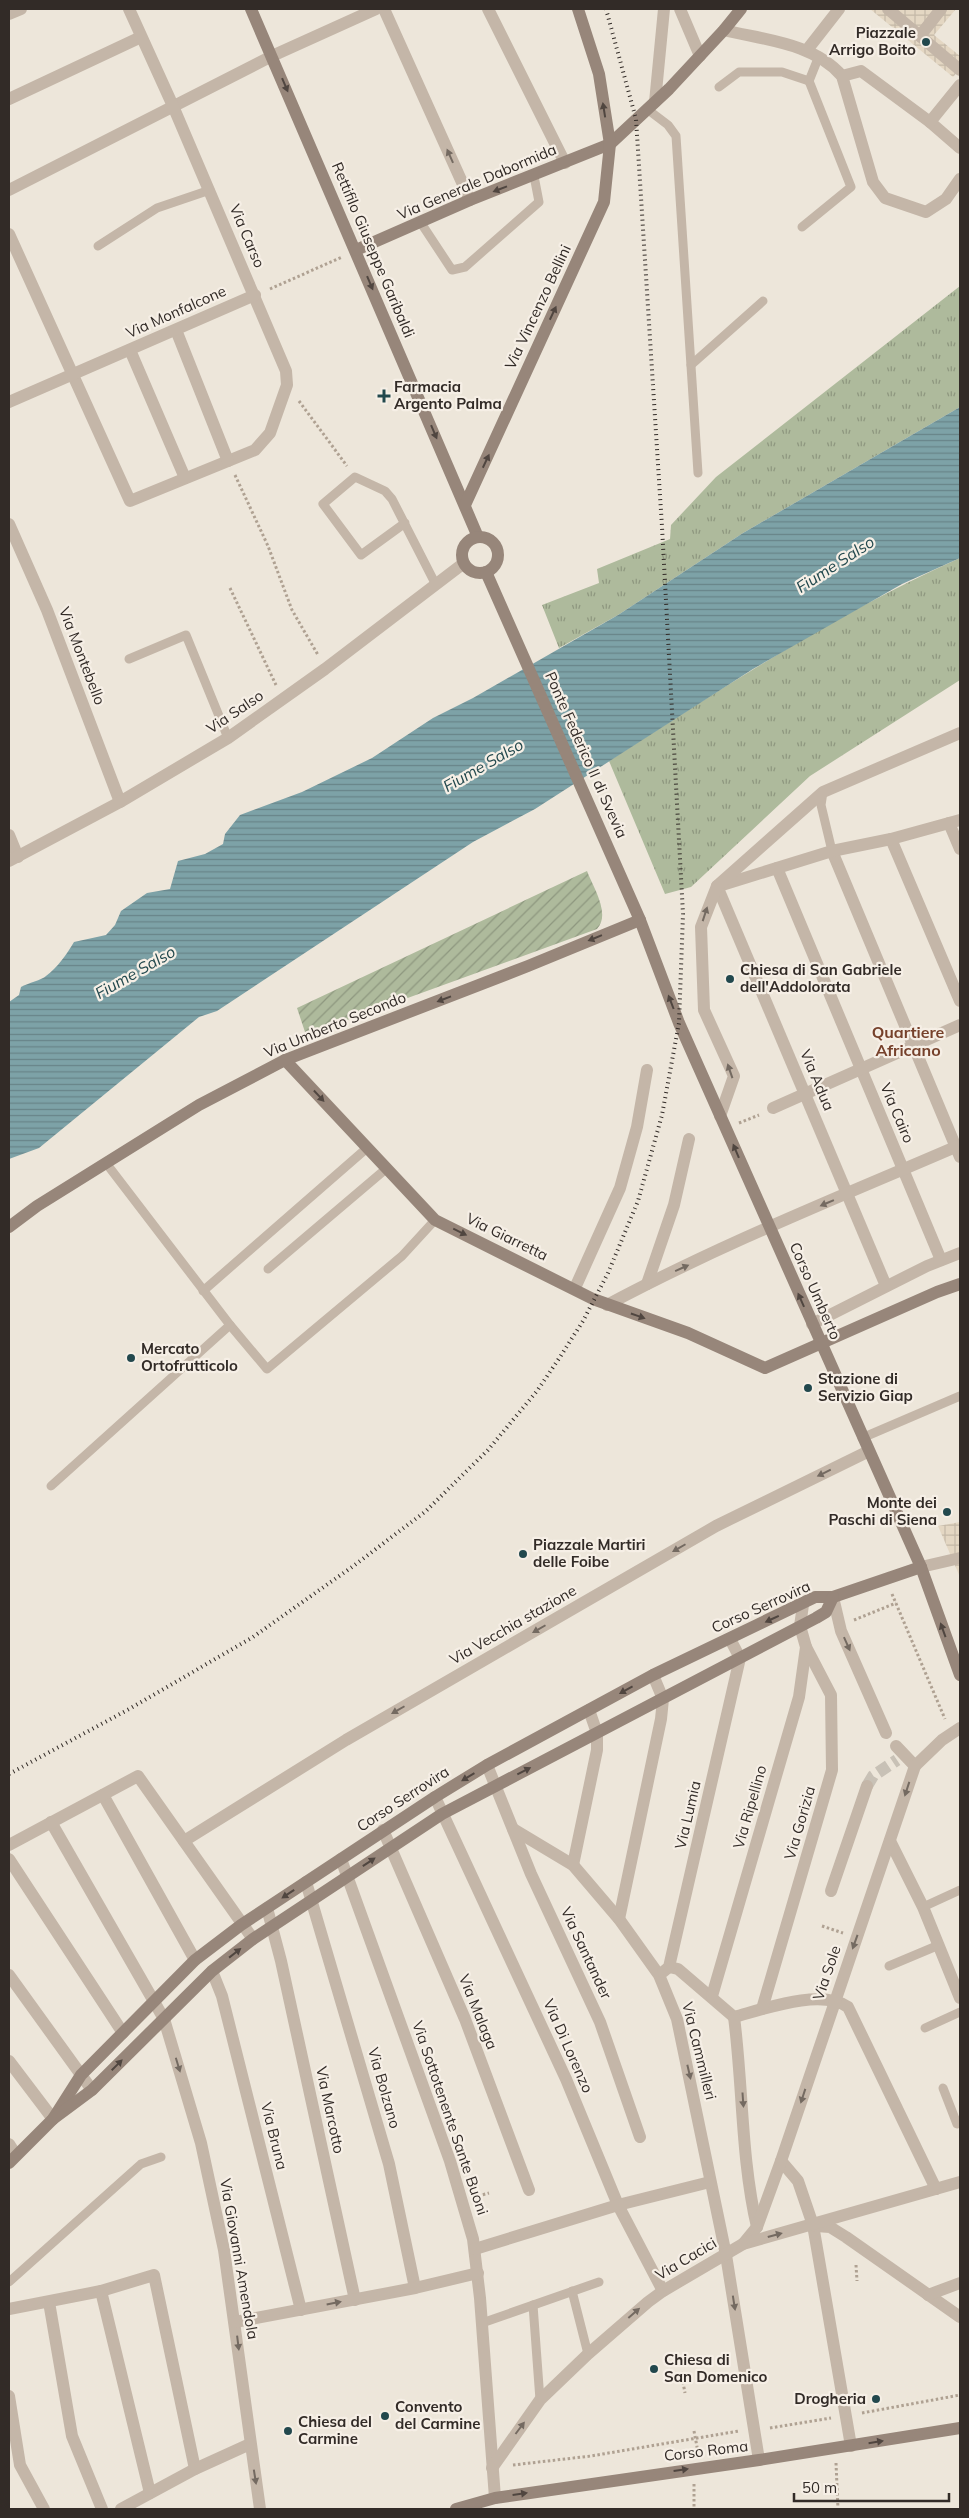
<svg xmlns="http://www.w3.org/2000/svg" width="969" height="2518" font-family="Mulish,sans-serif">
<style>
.grass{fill:url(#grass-tufts)}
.garden{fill:url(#garden-furrows)}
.plaza{fill:url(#plaza-grid)}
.water{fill:url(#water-rules)}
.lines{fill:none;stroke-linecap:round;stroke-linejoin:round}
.street-tunnel{stroke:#c8c1b6;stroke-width:12;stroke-dasharray:12 6;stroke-linecap:butt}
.path{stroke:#afa192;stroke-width:3;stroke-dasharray:2.5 2.5;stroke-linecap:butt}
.lane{stroke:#c4b6a8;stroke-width:9}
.street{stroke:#c4b6a8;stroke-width:12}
.secondary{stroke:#97867a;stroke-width:12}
.rail{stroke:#322b27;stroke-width:4;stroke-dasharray:1 4;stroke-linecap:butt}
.oneway{fill:#504640}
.oneway2{fill:#746a61}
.poi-dot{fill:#22484d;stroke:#f6efe6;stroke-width:2}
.labels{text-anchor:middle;stroke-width:4.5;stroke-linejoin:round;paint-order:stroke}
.poi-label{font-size:15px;font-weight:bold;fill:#322b27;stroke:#f6efe6;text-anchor:start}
.street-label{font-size:15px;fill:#322b27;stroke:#f6efe6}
.water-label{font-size:16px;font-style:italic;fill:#22484d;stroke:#f6efe6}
.neighbourhood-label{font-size:16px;font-weight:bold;fill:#76412b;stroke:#f6efe6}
</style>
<defs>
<pattern id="grass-tufts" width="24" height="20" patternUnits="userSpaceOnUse" patternTransform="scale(1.25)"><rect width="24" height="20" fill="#aeba9c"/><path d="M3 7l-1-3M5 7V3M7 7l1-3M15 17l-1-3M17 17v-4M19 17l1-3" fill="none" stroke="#8e977f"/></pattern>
<pattern id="garden-furrows" width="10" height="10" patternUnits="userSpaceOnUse" patternTransform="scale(1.25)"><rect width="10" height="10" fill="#aeba9c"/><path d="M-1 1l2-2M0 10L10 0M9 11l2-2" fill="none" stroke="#8e977f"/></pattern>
<pattern id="plaza-grid" width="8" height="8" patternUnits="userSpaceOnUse" patternTransform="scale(1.25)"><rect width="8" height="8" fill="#e4d7c3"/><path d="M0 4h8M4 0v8" fill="none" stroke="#c4b9a8"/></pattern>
<pattern id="water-rules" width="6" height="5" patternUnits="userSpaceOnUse" patternTransform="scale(1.25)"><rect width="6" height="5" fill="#7da2a7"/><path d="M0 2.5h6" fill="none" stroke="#678488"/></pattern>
</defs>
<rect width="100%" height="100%" fill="#ede6da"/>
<g class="grass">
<path d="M960 286V407L743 533 618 615 559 648 542 605 599 583 597 569 670 539 671 525 716 477Z"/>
<path d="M960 558V680L810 776 691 887 665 894 609 761C723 688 836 613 960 558Z"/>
</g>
<path class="garden" d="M587 871C593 887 611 914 597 929L306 1035 297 1008Z"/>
<g class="plaza">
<path d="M870 9H956L934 35 960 56V69L953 77Z"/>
<path d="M960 1522V1577L938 1526Z"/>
</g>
<path class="water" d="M960 407V558L902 584 753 669 535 809 473 842 217 1011 199 1017 39 1148 9 1159V1002L19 995 21 987C28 983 42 980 46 976 57 968 67 954 74 942L106 935 115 925 121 911 147 893 170 889 178 861 205 854 223 844 225 834 240 815 302 792 372 758 433 718 473 698 618 615 743 533Z"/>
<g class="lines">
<path class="street-tunnel" d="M867 1786 873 1776 897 1760"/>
<g class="path">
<path d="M270 289 342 257"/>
<path d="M299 401 347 466"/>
<path d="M235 475 268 546 292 610 318 655"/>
<path d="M230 588 276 685"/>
<path d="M739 1123 759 1115"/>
<path d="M892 1594 945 1719"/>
<path d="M854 1620 896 1603"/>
<path d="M822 1926 843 1933"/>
<path d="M478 2196 489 2193"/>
<path d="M856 2265 857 2281"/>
<path d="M681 2372 685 2393"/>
<path d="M862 2413 960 2395"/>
<path d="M770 2428 831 2418"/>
<path d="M694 2431 698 2452"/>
<path d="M836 2463 838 2509"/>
<path d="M513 2465 591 2456 739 2431"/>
<path d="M694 2484V2509"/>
</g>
<g class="lane">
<path d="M719 87 739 72H782L809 81"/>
<path d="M647 109 668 125 676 136 698 473"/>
<path d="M421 223 452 270 465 267 539 202 534 176"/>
<path d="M802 227 851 187 809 81 819 56"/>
<path d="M98 246 157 208 210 190"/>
<path d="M691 365 763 301"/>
<path d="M405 523 361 555 323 504 355 477 385 491 392 499 436 585"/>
<path d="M129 659 186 635 228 738"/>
<path d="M823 792 821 805 832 851"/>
<path d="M268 1269 387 1168"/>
<path d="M203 1291 367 1148"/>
<path d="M230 1325 267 1369 402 1256 435 1220"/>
<path d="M862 1438 960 1396"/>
<path d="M51 1486 230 1325 106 1163"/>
<path d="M923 1907 960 1890"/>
<path d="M889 1966 939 1945"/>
<path d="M925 2028 960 2012"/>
<path d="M943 2088 957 2124"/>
<path d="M9 2282 141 2164 161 2157"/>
<path d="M572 2291 588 2354"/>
<path d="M533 2305 540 2400"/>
<path d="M482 2323 599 2282"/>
</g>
<g class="street">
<path d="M384 9 470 200"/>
<path d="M488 9 565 163"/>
<path d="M680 9 700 56"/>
<path d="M888 9 960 70"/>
<path d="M9 14 21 9"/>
<path d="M724 30C764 40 814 43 842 76L873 182 885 198 926 212 946 199 960 179"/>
<path d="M920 36 941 9"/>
<path d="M807 50 839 9"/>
<path d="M842 76 861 71 930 122 960 148"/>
<path d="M9 99 141 37"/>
<path d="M655 102 664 9"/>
<path d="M930 122 960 85"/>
<path d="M9 190 272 56 376 9"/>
<path d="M9 234 130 501 255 450 270 433 287 385 286 371 173 106 129 9"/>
<path d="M176 330 228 461"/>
<path d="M130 350 185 478"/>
<path d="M9 402 255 295"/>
<path d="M9 524 47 610 120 802"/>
<path d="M949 823 960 849"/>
<path d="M9 835 18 857"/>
<path d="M891 839 960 1001"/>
<path d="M832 851 960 1157"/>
<path d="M9 861 120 802 228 738 325 669 464 563"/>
<path d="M777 868 941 1260"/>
<path d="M722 885 832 851 891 839 960 820"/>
<path d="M717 886 886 1286"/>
<path d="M773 1108 960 1025"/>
<path d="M720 1116 734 1076 704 1010 701 927 717 886 823 792 960 733"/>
<path d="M647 1284 674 1205 689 1139"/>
<path d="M575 1288 620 1188 637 1127 647 1070"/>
<path d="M607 1305C721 1244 842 1196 960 1145"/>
<path d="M812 1324 927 1266 960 1253"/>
<path d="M921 1567 960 1558"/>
<path d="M833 1597 841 1631 886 1733"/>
<path d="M896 1746 915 1766"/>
<path d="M487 1765 531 1874 600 2022 640 2137"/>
<path d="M103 1795 195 1960"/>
<path d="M435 1797 566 2079 618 2205 663 2291"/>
<path d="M51 1822 164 2019 201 2143 224 2250 260 2509"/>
<path d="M513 1829 573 1865 619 1919 659 1975 677 2019 726 2255 759 2460"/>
<path d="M383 1830 465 2019 529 2190"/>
<path d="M184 1841 346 1740 716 1526 867 1452"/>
<path d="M890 1841 923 1907 960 1998"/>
<path d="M9 1845 138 1776 253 1939"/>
<path d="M9 1859 123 2033"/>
<path d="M341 1859 450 2161 473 2239 480 2298 495 2498"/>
<path d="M573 1865 597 1750V1733L589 1710"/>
<path d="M306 1882 389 2164 415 2288"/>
<path d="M831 1891 867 1786"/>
<path d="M267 1908 281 1961 355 2300"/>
<path d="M619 1919 661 1719 663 1699 653 1675"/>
<path d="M669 1967 678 1969 734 2017C764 2009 821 1988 848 2007L936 2189"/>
<path d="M212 1971 222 1996 301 2310"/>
<path d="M663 1972 669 1967 740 1658 730 1639"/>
<path d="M9 1975 92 2090"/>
<path d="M712 1996 799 1697 806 1647 800 1626 803 1605"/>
<path d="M762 2009 832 1770 831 1695 806 1647"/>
<path d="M734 2017C743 2086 741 2159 757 2227"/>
<path d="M9 2061 53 2119"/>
<path d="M9 2144 16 2155"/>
<path d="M781 2161 798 2181 813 2225 851 2446"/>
<path d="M816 2226 830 2227 846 2237 960 2317"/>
<path d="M743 2244 757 2227 781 2161 915 1766 942 1740 960 1728"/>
<path d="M475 2249 618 2205 710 2182"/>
<path d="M101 2291 150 2493"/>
<path d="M928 2295 960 2283"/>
<path d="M49 2302 72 2436 102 2509"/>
<path d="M9 2309 101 2291 154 2275 195 2469"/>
<path d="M235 2322 415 2288 478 2273"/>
<path d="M9 2396 20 2465 44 2509"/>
<path d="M492 2468 540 2400 588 2354 648 2302 663 2291 743 2244 960 2182"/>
<path d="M121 2509 195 2469 250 2444"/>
</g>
<g class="secondary">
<path d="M251 9 478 537"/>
<path d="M356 250 470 200 610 144 669 89 724 30 741 9"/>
<path d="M465 505 604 202 610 144 599 74 578 9"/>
<circle cx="480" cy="555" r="18"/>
<path d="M486 572 640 920 679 1023 921 1567 960 1675"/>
<path d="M285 1060 435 1220 593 1299 688 1333 765 1368 937 1292 960 1284"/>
<path d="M9 1227 37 1206 199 1105 285 1060 528 966 640 920"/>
<path d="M53 2119 81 2075 195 1960 241 1925 435 1797 487 1765 653 1675 815 1597H833L921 1567"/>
<path d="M9 2163 53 2119 92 2090 212 1971 253 1939 442 1814 816 1618 826 1612 833 1597"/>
<path d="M456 2509 495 2498 759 2460 960 2428"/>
</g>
<path class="rail" d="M9 1774 131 1708 253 1637 352 1567 426 1511 488 1450 537 1391 560 1357 583 1321 608 1273 638 1201 662 1115 679 1023 683 914 662 527 636 119 606 9"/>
</g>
<defs><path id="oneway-solid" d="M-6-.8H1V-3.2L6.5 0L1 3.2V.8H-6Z" transform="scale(1.25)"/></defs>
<g class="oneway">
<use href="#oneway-solid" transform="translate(285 85) rotate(67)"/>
<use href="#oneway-solid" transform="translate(604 110) rotate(-99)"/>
<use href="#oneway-solid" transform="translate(500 189) rotate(159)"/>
<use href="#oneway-solid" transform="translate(370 283) rotate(67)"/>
<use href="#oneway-solid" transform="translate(553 313) rotate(-65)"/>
<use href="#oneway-solid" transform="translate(434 432) rotate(67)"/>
<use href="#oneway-solid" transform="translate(486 461) rotate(-65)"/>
<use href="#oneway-solid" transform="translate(595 938) rotate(158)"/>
<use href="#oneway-solid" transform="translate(444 999) rotate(159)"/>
<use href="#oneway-solid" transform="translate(671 1002) rotate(-111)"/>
<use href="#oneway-solid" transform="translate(319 1096) rotate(47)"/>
<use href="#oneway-solid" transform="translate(736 1151) rotate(-113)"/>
<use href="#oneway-solid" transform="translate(460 1232) rotate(26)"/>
<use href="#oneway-solid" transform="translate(801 1300) rotate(-114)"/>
<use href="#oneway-solid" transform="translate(638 1316) rotate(19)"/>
<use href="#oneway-solid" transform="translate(772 1619) rotate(155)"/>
<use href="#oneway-solid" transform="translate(943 1630) rotate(-110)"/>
<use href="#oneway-solid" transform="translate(626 1690) rotate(151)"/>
<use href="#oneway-solid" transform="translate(524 1771) rotate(-27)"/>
<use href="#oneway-solid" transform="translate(468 1777) rotate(149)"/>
<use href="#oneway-solid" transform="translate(369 1862) rotate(-34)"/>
<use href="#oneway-solid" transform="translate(288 1894) rotate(146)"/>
<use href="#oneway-solid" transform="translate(235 1953) rotate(-38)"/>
<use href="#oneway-solid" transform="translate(117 2065) rotate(-45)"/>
<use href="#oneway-solid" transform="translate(876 2442) rotate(-9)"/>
<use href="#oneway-solid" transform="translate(681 2470) rotate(-8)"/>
<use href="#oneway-solid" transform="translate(520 2494) rotate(-8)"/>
</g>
<g class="oneway2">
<use href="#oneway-solid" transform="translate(450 156) rotate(-114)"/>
<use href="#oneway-solid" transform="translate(705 914) rotate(-72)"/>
<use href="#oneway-solid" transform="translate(730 1071) rotate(-109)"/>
<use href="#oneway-solid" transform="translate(827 1203) rotate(157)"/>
<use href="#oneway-solid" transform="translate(682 1268) rotate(-24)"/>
<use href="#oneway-solid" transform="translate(824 1473) rotate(154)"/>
<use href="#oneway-solid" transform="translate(679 1548) rotate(150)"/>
<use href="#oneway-solid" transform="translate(539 1629) rotate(150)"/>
<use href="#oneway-solid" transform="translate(847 1644) rotate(66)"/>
<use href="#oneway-solid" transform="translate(398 1710) rotate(150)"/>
<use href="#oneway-solid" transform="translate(907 1789) rotate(108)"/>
<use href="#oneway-solid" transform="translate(855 1942) rotate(110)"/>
<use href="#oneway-solid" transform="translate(178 2065) rotate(73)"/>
<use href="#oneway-solid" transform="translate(689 2072) rotate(77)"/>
<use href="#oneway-solid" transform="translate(803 2096) rotate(108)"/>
<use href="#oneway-solid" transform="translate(743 2100) rotate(86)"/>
<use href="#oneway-solid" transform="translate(775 2235) rotate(-15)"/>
<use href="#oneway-solid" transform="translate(334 2303) rotate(-11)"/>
<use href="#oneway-solid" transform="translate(734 2303) rotate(81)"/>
<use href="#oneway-solid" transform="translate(634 2313) rotate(-41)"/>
<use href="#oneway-solid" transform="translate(238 2343) rotate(83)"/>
<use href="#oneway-solid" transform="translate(520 2428) rotate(-53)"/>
<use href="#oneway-solid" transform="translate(255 2477) rotate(81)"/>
</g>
<g class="poi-dot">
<circle cx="926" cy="42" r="5"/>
<path d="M381.5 388.5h5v5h5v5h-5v5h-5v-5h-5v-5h5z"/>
<circle cx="730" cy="979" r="5"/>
<circle cx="131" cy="1358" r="5"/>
<circle cx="808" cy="1388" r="5"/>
<circle cx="947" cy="1512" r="5"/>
<circle cx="523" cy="1554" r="5"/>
<circle cx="654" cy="2369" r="5"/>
<circle cx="876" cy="2399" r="5"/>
<circle cx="385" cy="2416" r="5"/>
<circle cx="288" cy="2431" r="5"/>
</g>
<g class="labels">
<g class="poi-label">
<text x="916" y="38" text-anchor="end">Piazzale<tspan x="916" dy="17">Arrigo Boito</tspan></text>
<text x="394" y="392">Farmacia<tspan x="394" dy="17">Argento Palma</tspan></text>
<text x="740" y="975">Chiesa di San Gabriele<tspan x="740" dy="17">dell'Addolorata</tspan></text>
<text x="141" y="1354">Mercato<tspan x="141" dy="17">Ortofrutticolo</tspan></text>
<text x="818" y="1384">Stazione di<tspan x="818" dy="17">Servizio Giap</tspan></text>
<text x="937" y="1508" text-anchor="end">Monte dei<tspan x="937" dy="17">Paschi di Siena</tspan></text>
<text x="533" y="1550">Piazzale Martiri<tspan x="533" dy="17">delle Foibe</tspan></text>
<text x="664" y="2365">Chiesa di<tspan x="664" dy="17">San Domenico</tspan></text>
<text x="866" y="2404" text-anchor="end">Drogheria</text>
<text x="395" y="2412">Convento<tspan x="395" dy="17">del Carmine</tspan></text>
<text x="298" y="2427">Chiesa del<tspan x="298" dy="17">Carmine</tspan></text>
</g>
<g class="street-label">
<text transform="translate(477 182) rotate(-23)" y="5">Via Generale Dabormida</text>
<text transform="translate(247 236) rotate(67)" y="5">Via Carso</text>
<text transform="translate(373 250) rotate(67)" y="5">Rettifilo Giuseppe Garibaldi</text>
<text transform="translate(538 307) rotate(-65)" y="5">Via Vincenzo Bellini</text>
<text transform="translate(176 312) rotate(-24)" y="5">Via Monfalcone</text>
<text transform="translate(82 656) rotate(69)" y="5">Via Montebello</text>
<text transform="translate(235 712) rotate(-34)" y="5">Via Salso</text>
<text transform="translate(586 755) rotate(66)" y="5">Ponte Federico II di Svevia</text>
<text transform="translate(335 1025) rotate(-22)" y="5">Via Umberto Secondo</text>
<text transform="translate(817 1080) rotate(67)" y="5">Via Adua</text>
<text transform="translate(897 1113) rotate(67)" y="5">Via Cairo</text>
<text transform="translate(507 1237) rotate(26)" y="5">Via Giarretta</text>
<text transform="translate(815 1291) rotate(66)" y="5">Corso Umberto</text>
<text transform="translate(761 1607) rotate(-24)" y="5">Corso Serrovira</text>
<text transform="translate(513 1625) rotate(-30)" y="5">Via Vecchia stazione</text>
<text transform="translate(403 1799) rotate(-33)" y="5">Corso Serrovira</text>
<text transform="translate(750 1807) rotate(-74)" y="5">Via Ripellino</text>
<text transform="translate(688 1815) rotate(-77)" y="5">Via Lumia</text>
<text transform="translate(800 1823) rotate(-74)" y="5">Via Gorizia</text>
<text transform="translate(586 1953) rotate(65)" y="5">Via Santander</text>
<text transform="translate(827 1973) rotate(-71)" y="5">Via Sole</text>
<text transform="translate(478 2012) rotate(68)" y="5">Via Malaga</text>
<text transform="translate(568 2046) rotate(66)" y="5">Via Di Lorenzo</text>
<text transform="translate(699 2051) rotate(76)" y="5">Via Cammilleri</text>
<text transform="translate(384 2088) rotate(74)" y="5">Via Bolzano</text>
<text transform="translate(330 2110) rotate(78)" y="5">Via Marcotto</text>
<text transform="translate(450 2118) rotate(71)" y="5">Via Sottotenente Sante Buoni</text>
<text transform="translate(274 2136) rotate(76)" y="5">Via Bruna</text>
<text transform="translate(239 2259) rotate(80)" y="5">Via Giovanni Amendola</text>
<text transform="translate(686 2259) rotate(-31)" y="5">Via Cacici</text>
<text transform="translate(706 2451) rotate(-7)" y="5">Corso Roma</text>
</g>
<g class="water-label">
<text transform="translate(835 564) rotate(-33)" y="6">Fiume Salso</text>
<text transform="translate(483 765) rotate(-30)" y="6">Fiume Salso</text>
<text transform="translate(135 972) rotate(-30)" y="6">Fiume Salso</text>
</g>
<g class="neighbourhood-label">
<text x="908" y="1038">Quartiere<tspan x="908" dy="18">Africano</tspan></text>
</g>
</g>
<rect width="969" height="2518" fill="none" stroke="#322b27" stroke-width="20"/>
<path d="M794 2493v8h155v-8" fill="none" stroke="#322b27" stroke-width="2.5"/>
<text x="802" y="2493" font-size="15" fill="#322b27" stroke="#f6efe6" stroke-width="4" paint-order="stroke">50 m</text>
</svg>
